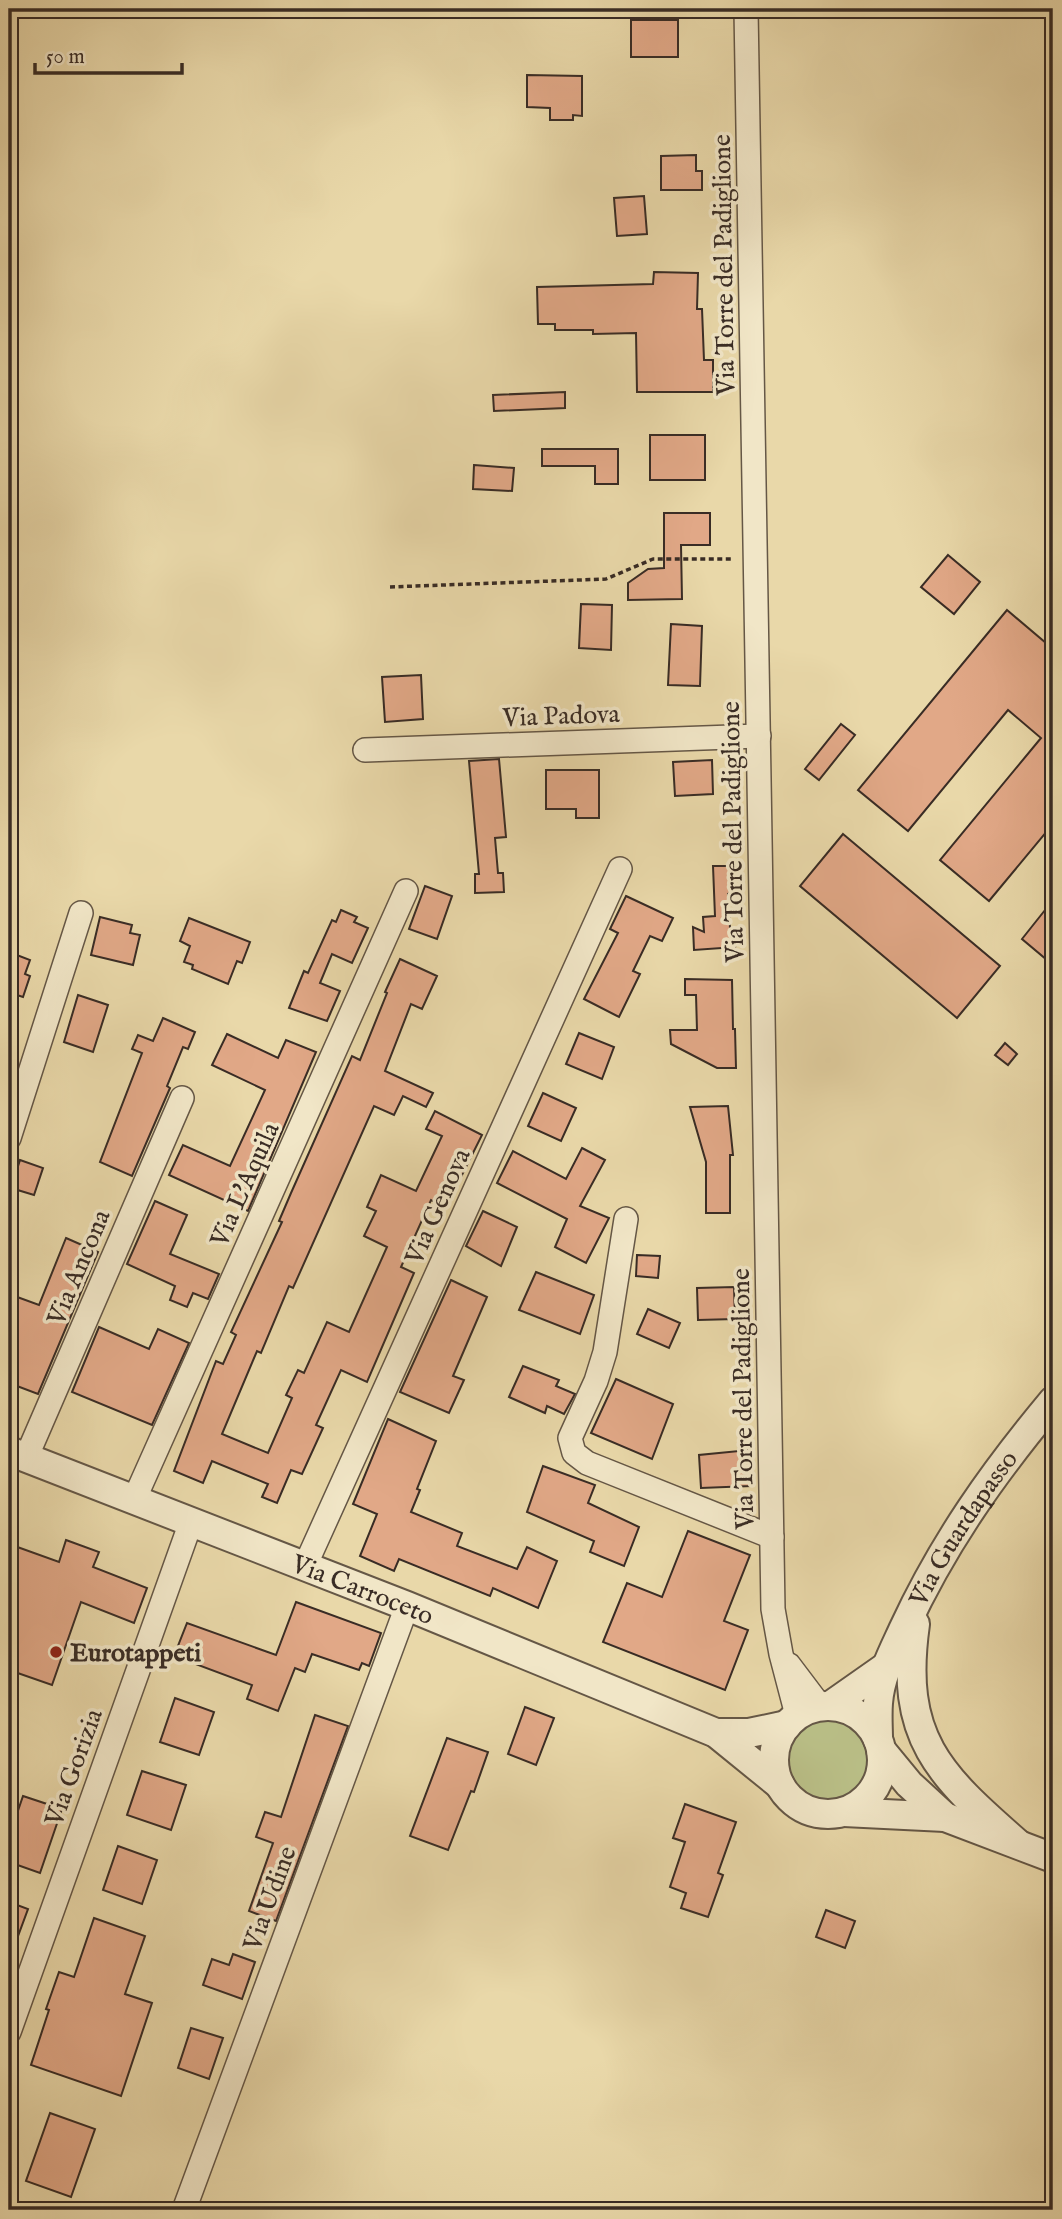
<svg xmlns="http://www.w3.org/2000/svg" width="1062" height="2219" font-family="'IM FELL English',serif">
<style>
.green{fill:#b9be86;stroke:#797556;stroke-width:2}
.building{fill:#e1a887;stroke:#392c25;stroke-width:2}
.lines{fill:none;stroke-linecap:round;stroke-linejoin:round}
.minor-casing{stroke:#655746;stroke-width:26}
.tertiary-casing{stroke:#655746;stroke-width:32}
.path{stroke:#392c25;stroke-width:3.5;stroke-dasharray:5 3.5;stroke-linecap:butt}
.minor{stroke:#f1e6c7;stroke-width:23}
.tertiary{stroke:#f1e6c7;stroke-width:28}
.poi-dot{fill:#8f2418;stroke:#f1e6c7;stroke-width:2.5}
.labels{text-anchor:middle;stroke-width:7;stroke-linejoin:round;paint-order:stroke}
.street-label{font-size:26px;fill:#392c25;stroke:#f1e6c7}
.poi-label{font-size:26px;font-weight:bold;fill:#392c25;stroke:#f1e6c7;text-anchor:start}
</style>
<rect width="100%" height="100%" fill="#e9d8a9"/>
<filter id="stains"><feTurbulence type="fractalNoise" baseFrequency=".00286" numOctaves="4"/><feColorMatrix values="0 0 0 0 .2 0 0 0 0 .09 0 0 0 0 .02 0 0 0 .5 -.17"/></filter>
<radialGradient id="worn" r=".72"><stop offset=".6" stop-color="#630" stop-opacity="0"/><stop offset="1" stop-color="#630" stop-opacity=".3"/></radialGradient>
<circle class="green" cx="828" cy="1760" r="44"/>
<g class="building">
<rect x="631" y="20" width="47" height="37"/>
<path d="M527 75 582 76V116L573 115V120H550V108L527 107Z"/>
<path d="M696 155V171H702V190H661V156Z"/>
<path d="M644 196 647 234 617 236 614 198Z"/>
<path d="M654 272 698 273 697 309H702L704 360H713V392H637L636 333 593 334V330H555V324H538L537 287 653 284Z"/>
<path d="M565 392V408L494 411 493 395Z"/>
<rect x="650" y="435" width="55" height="45"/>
<path d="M542 449H618V484H595V466H542Z"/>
<path d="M474 465 514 468 512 491 473 489Z"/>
<path d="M664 513H710V545H681L682 599 628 600V583L648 569 664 568Z"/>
<path d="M948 555 980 582 954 614 921 587Z"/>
<path d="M581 604 612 605 611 650 579 648Z"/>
<path d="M1007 610 1053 649V824L989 901 940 860 1041 738 1008 710 908 831 858 790Z"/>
<path d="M671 624 702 626 700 686 668 685Z"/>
<path d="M421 675 423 719 385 722 382 677Z"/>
<path d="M841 724 855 735 819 780 805 769Z"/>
<path d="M499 759 506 837 495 838 498 873H503L504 892 475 893V874H479L469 761Z"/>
<path d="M712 760 713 794 675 796 673 762Z"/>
<path d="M546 770H599V818H576V809H546Z"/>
<path d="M843 834 1000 966 957 1018 800 886Z"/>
<path d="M713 866H735L736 893 728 894 731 945 736 947 694 950 693 927 704 932 703 917 715 916Z"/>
<path d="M425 886 452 896 437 939 409 929Z"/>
<path d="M626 896 673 918 662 941 650 936 633 971 640 974 619 1017 584 999 618 933 610 929Z"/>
<path d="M1053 900V965L1022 939Z"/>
<path d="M341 910 357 917 354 922 368 928 352 963 332 954 320 983 340 991 327 1021 289 1008 304 971 308 973 332 920 336 922Z"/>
<path d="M100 917 132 925 130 933 140 935 133 965 91 955Z"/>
<path d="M189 918 250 942 242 963 237 961 228 984 192 969 193 965 184 962 190 946 180 941Z"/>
<path d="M9 952 30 960 25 974 30 976 23 997 17 995 11 1014 9 1013Z"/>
<path d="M400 959 437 976 422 1009 411 1004 385 1071 433 1093 426 1107 403 1096 394 1115 374 1106 293 1288 289 1286 261 1353 257 1351 222 1434 268 1453 292 1398 286 1395 298 1370 304 1373 327 1322 349 1332 387 1247 364 1236 376 1211 367 1207 381 1175 416 1191 442 1136 426 1129 435 1111 482 1135 449 1201 438 1195 435 1202 431 1200 401 1267 414 1273 367 1382 341 1370 316 1425 323 1428 302 1474 291 1470 277 1503 262 1497 268 1484 212 1461 203 1483 174 1471 216 1361 223 1364 236 1335 231 1332 282 1222 279 1221 291 1193 352 1056 360 1060 387 993 385 992Z"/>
<path d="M685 979 732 980 733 1029H735L736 1068H717L671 1044 670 1030H697L696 995H685Z"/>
<path d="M78 995 108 1005 93 1052 64 1042Z"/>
<path d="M163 1018 195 1032 188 1049 183 1047 167 1086 170 1088 132 1176 100 1162 142 1053 132 1049 138 1035 153 1041Z"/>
<path d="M579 1033 614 1047 602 1079 566 1064Z"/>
<path d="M227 1034 278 1058 286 1040 316 1052 248 1211 169 1175 183 1145 230 1166 265 1090 212 1065Z"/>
<path d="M1005 1043 1017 1054 1008 1065 995 1055Z"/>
<path d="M543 1093 576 1108 561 1141 528 1126Z"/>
<path d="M728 1106 733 1155H730V1213H706V1162L690 1107Z"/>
<path d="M582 1148 605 1160 580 1206 609 1218 586 1263 555 1247 567 1219 497 1183 513 1151 566 1179Z"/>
<path d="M20 1160 43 1168 34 1195 11 1188Z"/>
<path d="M155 1201 187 1215 170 1254 219 1274 208 1299 193 1293 187 1307 170 1300 175 1286 127 1264Z"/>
<path d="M483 1211 517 1227 501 1266 466 1246Z"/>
<path d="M66 1238 98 1252 38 1394 9 1383V1294L39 1305Z"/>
<path d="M637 1255 660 1256 658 1278 636 1276Z"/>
<path d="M536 1272 594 1295 580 1334 519 1310Z"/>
<path d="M451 1280 487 1297 453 1376 464 1380 449 1413 400 1392Z"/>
<path d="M734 1287 735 1319 698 1320 697 1288Z"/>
<path d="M648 1309 680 1323 669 1348 637 1334Z"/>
<path d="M99 1327 149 1349 158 1329 189 1343 152 1425 72 1392Z"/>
<path d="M523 1366 559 1380 556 1386 575 1394 564 1414 547 1406 545 1413 509 1397Z"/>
<path d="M616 1379 673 1404 652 1459 591 1433Z"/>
<path d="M388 1419 436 1441 417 1489 420 1490 411 1512 462 1533 457 1546 517 1569 527 1547 557 1561 538 1608 493 1588 490 1596 399 1559 394 1571 360 1556 377 1514 353 1504Z"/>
<path d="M749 1450 751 1486 701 1488 699 1455Z"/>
<path d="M543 1466 595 1485 588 1503 639 1527 624 1566 590 1552 594 1541 527 1512Z"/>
<path d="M688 1531 750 1555 724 1621 748 1630 725 1690 603 1642 627 1583 662 1597Z"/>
<path d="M66 1540 99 1552 93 1567 147 1588 134 1623 81 1602 52 1685 9 1670V1544L59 1562Z"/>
<path d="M296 1602 381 1633 369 1666 362 1663 359 1670 312 1654 305 1672 295 1668 278 1711 247 1699 252 1685 174 1656 187 1623 276 1655Z"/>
<path d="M175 1698 214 1712 199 1755 160 1742Z"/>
<path d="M525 1707 554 1718 536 1765 508 1754Z"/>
<path d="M315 1715 348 1726 276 1921 249 1911 273 1843 256 1837 265 1812 281 1817Z"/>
<path d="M447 1738 488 1752 474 1792 471 1791 448 1850 410 1836Z"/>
<path d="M142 1771 186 1785 171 1830 127 1815Z"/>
<path d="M23 1796 62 1809 40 1873 9 1862V1837Z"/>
<path d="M685 1804 736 1822 718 1873 723 1875 708 1917 681 1908 686 1893 670 1887 685 1842 673 1838Z"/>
<path d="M118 1846 157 1860 142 1904 103 1890Z"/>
<path d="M9 1902 28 1909 11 1955H9Z"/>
<path d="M826 1910 855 1921 845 1948 816 1937Z"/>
<path d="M94 1918 145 1936 125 1994 152 2003 121 2096 31 2065 49 2010 46 2009 59 1972 74 1977Z"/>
<path d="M233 1954 255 1962 242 1999 203 1985 212 1959 229 1965Z"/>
<path d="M191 2028 223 2038 209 2079 178 2068Z"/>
<path d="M50 2113 95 2129 71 2197 26 2181Z"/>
</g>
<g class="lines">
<g class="minor-casing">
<g id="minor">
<path d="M746 9 773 1609 781 1654 797 1715"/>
<path d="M365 750 759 736"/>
<path d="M9 1138 81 913"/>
<path d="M626 1219 605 1352 596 1381 570 1438 574 1453 587 1463 772 1537"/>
<path d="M26 1458 182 1098"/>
<path d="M134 1500 406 891"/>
<path d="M305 1566 620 869"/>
<path d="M789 1665 820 1706"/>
<path d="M9 2032 191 1522"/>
<path d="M184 2210 407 1606"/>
</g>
</g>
<g class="tertiary-casing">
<g id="tertiary">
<path id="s1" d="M9 1451 407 1606 716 1733 780 1785"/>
<path d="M915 1624C899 1738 938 1774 1018 1844"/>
<path d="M830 1706 887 1666"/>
<circle cx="828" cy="1760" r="54"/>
<path d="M716 1733H749L787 1725"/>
<path id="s2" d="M878 1740C878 1728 877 1715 878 1703 880 1676 893 1652 904 1628 944 1542 993 1473 1053 1401"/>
<path d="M881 1750 909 1784 945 1817"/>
<path d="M844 1812 945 1817 1053 1858"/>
</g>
</g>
<path class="path" d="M390 587 606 579 653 559H734"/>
<use href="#minor" class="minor"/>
<use href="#tertiary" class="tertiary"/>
</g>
<circle class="poi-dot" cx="56" cy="1652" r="7"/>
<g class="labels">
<g class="street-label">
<text transform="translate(723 265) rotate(-91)" y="9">Via Torre del Padiglione</text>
<text transform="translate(561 715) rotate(-2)" y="9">Via Padova</text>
<text transform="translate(732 832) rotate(-91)" y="9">Via Torre del Padiglione</text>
<text transform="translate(244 1184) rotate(-66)" y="9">Via L'Aquila</text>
<text transform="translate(437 1206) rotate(-66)" y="9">Via Genova</text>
<text transform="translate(78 1267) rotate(-67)" y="9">Via Ancona</text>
<text transform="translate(742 1399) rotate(-91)" y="9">Via Torre del Padiglione</text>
<text dy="9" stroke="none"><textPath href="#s2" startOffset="233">Via Guardapasso</textPath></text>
<text dy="9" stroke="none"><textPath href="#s1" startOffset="380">Via Carroceto</textPath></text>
<text transform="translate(73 1767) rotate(-70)" y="9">Via Gorizia</text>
<text transform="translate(269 1898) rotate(-70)" y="9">Via Udine</text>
</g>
<g class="poi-label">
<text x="70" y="1661">Eurotappeti</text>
</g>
</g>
<rect width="1062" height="2219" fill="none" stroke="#e9d8a9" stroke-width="35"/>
<rect x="10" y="10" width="1041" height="2198" fill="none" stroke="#392c25" stroke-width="3.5"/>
<rect x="18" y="18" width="1027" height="2184" fill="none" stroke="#392c25" stroke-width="2"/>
<path d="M35 63v10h147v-10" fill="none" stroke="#392c25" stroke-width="3.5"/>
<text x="46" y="63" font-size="21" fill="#392c25" stroke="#f1e6c7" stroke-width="5" paint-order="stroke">50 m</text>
<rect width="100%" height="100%" filter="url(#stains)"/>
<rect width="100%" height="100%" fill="url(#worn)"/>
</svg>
